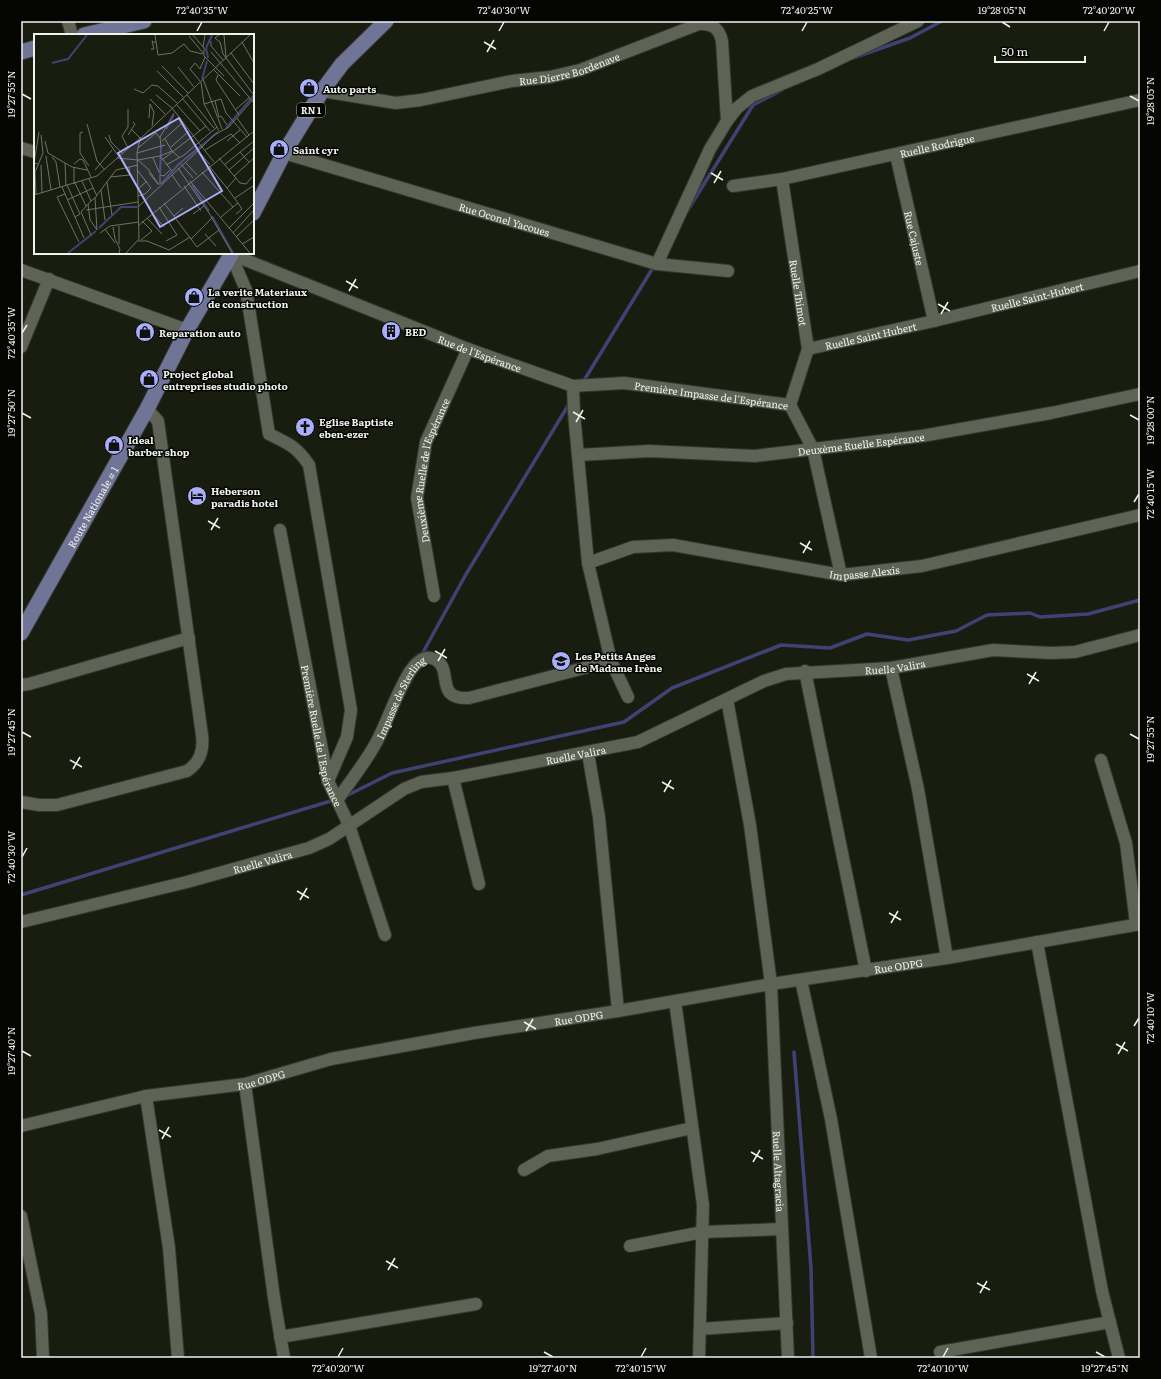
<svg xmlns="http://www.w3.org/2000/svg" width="1161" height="1379" viewBox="0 0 1161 1379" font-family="Literata,serif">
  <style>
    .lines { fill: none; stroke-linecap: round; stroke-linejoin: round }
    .stream { stroke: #404274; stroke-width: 3.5 }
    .minor-casing { stroke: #343630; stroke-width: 14 }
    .major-casing { stroke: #343630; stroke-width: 17 }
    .minor { stroke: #5e6355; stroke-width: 12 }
    .major { stroke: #707496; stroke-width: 15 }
    .ticks { fill: none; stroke: #eff3ea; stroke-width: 1.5 }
    .labels { text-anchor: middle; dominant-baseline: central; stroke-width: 3; stroke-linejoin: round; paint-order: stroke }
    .shield { fill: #050603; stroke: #a9aca5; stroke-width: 1 }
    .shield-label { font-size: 9px; font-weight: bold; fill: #eff3ea }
    .street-label { font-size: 10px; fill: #eff3ea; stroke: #050603 }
    .poi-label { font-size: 10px; font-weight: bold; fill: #eff3ea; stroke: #050603; text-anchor: start }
    .inset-river { fill: none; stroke: #404274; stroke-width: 2 }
    .inset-road { fill: none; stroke: #6f7367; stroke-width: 1 }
    .view { fill: #aaaffb; fill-opacity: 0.15; stroke: #aaaffb; stroke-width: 2 }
    .inset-edge { fill: none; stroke: #eff3ea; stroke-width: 2 }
    .neatline { fill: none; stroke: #eff3ea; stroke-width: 1.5 }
    .ticks-label { font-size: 10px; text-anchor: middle; fill: #eff3ea }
  </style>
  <rect width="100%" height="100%" fill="#191d10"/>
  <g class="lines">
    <path class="stream" d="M853,58L910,38L942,21
      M686,213L753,105L782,90
      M583,382L654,266
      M421,656L465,576L569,404
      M344,797L392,773L624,722L672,688L781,645L830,648L867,634L908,640L956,631L987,615L1030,613L1040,617L1088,614L1140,600
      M21,895L334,800
      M794,1052L811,1268L813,1358"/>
    <g class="minor-casing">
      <g id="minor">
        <path d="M68,21L72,35"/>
        <path id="s1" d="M322,91L396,103L421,100L512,81L550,77L580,70L699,24C712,23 719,28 722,41L727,121"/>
        <path d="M21,148L35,152"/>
        <path id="s2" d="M284,153L657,264L728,271"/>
        <path id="s3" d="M896,155L934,321"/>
        <path id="s4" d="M782,179L808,349L790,405"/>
        <path id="s5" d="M733,186L782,179L1140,100"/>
        <path id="s6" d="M228,253L468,349L573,386L624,383L790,405L813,449L841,575"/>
        <path d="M231,255L246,290L269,434C288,443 297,447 309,465L351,710L347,737L328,781"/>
        <path d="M657,264L710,149L727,121L737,108L752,96L818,69L918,21"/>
        <path d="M21,270L187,330"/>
        <path d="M21,347L49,279"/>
        <path id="s7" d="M808,349L934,321L1140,271"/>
        <path d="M573,386L574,413L588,563L611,661L628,697"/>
        <path id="s8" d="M579,455L649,451L755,456L922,436L1051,413L1140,394"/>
        <path id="s9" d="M280,530L328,781L349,825L385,935"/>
        <path id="s10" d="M588,563L633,547L673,545L841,575L922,566L1140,515"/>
        <path id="s11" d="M434,596L417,498L426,442L468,349"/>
        <path d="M891,668L918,789L947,958"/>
        <path d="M805,671L866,971"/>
        <path d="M21,685L29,684L189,638"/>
        <path id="s12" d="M727,699L750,825L771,984L788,1358"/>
        <path d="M588,753L599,817L618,1011"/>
        <path d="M1101,760L1126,843L1136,924"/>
        <path d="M453,778L479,884"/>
        <path id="s13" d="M338,799C351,780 366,762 377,741C389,718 397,691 411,670C416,663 423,656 431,658C457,665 431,700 469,698L611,661"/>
        <path d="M21,802L39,805H57L187,771C200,762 204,751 202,735L158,421L147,409"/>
        <path id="s14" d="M21,922L187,882L309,848L329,839L404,789L421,782L453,778L638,742L764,681L786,674L891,668L993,650L1051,653L1075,652L1140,635"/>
        <path d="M1037,942L1102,1291L1119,1358"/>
        <path d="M801,980L831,1119L871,1358"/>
        <path d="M675,1001L703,1205L699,1358"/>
        <path d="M245,1084L274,1298L284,1358"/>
        <path d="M146,1096L169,1248L178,1358"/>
        <path id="s15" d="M21,1126L146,1096L245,1084L331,1059L474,1033L618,1011L771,984L947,958L1140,924"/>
        <path d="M524,1170L548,1156L597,1149L692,1128"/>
        <path d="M21,1216L41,1314L43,1358"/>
        <path d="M630,1246L703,1232L782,1229"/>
        <path d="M700,1329L787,1323"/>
        <path d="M280,1337L476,1304"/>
        <path d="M940,1352L1110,1322"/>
      </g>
    </g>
    <g class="major-casing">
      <g id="major">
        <path d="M84,35L144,21"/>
        <path d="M21,52L35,48"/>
        <path d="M253,213L284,153L322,91L342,64L386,21"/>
        <path id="s16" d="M21,633L147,409L187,330L232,253"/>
      </g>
    </g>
    <use href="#minor" class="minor"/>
    <use href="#major" class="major"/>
  </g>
  <path class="ticks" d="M1002,22L1010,27M197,31L202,22M499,31L504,22M802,31L807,22M1104,31L1109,22M484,42L496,49M487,52L494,40M22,94L31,99M1130,96L1139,101M711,173L723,180M714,183L721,171M346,281L358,288M349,291L356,279M938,304L950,311M941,314L948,302M22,333L27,325M573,412L585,419M22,413L31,418M1130,415L1139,420M576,422L583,410M1134,502L1139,494M208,521L220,528M211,530L218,518M800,543L812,550M803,553L810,541M435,651L447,658M438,661L445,649M1027,674L1039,681M1029,684L1036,672M22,732L31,737M1130,734L1139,739M70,760L82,767M73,769L80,757M662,782L674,789M664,792L671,780M22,857L27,848M297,891L309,898M300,900L307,888M889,913L901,920M891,923L898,911M524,1022L536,1029M1134,1026L1139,1018M526,1031L533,1019M1116,1044L1128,1051M22,1051L31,1056M1118,1054L1125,1042M159,1130L171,1137M162,1139L169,1127M751,1152L763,1159M753,1162L760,1150M386,1261L398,1268M388,1270L395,1258M977,1283L990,1290M980,1293L987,1281M544,1352L553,1357M1096,1352L1105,1357M338,1357L343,1348M641,1357L646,1348M943,1357L948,1348"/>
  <defs>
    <g id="shop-disc" transform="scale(1)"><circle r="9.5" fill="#aaaffb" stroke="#050603"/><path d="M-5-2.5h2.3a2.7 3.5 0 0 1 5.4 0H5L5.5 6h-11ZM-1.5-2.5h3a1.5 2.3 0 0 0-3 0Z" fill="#111"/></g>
    <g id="building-disc" transform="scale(1)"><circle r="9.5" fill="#aaaffb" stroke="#050603"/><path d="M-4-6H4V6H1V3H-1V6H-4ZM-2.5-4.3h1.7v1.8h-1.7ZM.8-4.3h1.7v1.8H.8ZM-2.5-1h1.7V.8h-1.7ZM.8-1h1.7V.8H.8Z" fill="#111"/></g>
    <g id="church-disc" transform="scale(1)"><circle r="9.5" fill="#aaaffb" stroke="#050603"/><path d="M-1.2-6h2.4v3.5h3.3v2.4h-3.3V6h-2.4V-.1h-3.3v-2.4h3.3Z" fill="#111"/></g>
    <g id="hotel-disc" transform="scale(1)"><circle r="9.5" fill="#aaaffb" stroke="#050603"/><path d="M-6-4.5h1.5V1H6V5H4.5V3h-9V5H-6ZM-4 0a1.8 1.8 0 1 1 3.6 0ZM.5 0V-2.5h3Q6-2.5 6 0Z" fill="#111"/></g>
    <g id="school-disc" transform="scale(1)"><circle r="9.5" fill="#aaaffb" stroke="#050603"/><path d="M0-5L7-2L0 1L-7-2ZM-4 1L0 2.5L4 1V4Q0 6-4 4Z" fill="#111"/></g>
  </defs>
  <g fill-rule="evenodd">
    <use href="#shop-disc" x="309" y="88"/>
    <use href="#shop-disc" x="279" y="149"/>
    <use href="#shop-disc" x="194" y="297"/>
    <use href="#building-disc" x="391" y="331"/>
    <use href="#shop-disc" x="145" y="332"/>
    <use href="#shop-disc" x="149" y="379"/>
    <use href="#church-disc" x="305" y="427"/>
    <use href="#shop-disc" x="114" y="445"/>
    <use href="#hotel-disc" x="197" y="496"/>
    <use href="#school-disc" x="561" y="661"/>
  </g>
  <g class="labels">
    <rect class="shield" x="297" y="103" width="28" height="14" rx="3"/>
    <g class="shield-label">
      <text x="311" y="110">RN 1</text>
    </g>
    <g class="street-label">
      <text stroke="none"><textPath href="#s1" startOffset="252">Rue Dierre Bordenave</textPath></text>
      <text stroke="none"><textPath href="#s5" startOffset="208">Ruelle Rodrigue</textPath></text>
      <text stroke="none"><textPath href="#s2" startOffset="230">Rue Oconel Yacoues</textPath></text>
      <text stroke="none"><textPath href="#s3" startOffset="85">Rue Cajuste</textPath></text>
      <text stroke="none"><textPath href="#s4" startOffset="115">Ruelle Thimot</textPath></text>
      <text stroke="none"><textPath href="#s7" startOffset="235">Ruelle Saint-Hubert</textPath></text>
      <text stroke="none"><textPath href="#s7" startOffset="64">Ruelle Saint Hubert</textPath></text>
      <text stroke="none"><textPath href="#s6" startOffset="271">Rue de l'Espérance</textPath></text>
      <text stroke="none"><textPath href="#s6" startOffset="509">Première Impasse de l'Espérance</textPath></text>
      <text stroke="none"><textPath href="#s8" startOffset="283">Deuxème Ruelle Espérance</textPath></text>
      <text stroke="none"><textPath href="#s11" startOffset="129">Deuxième Ruelle de l'Espérance</textPath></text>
      <text stroke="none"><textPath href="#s16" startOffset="145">Route Nationale # 1</textPath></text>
      <text stroke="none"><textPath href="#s10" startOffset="282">Impasse Alexis</textPath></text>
      <text stroke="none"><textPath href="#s14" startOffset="921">Ruelle Valira</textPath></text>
      <text stroke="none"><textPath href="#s13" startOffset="120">Impasse de Sterling</textPath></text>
      <text stroke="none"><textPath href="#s9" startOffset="210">Première Ruelle de l'Espérance</textPath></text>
      <text stroke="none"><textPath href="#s14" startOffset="585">Ruelle Valira</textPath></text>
      <text stroke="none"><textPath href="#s14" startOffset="249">Ruelle Valira</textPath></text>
      <text stroke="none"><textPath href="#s15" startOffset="893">Rue ODPG</textPath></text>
      <text stroke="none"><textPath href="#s15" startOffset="569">Rue ODPG</textPath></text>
      <text stroke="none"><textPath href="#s15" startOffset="245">Rue ODPG</textPath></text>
      <text stroke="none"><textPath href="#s12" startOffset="476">Ruelle Altagracia</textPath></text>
    </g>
    <g class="poi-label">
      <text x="323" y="88">Auto parts</text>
      <text x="293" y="149">Saint cyr</text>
      <text x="208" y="291">La verite Materiaux<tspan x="208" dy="12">de construction</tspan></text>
      <text x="405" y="331">BED</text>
      <text x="159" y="332">Reparation auto</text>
      <text x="163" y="373">Project global<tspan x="163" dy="12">entreprises studio photo</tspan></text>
      <text x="319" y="421">Eglise Baptiste<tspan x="319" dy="12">eben-ezer</tspan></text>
      <text x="128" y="439">Ideal<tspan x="128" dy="12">barber shop</tspan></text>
      <text x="211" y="490">Heberson<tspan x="211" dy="12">paradis hotel</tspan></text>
      <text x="575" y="655">Les Petits Anges<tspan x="575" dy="12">de Madame Irène</tspan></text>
    </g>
  </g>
  <g transform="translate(34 34)">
    <rect width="220" height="220" fill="#191d10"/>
    <path class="inset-river" d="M174,24L172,14L178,1M18,29L34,25L53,1M168,45L173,27M192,94L220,61M132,95L140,81M126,140L127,113M127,150L145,130L184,98M158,151L175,177M178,182L199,219M65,194L87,173H103M34,219L62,197"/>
    <path class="inset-road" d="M121,1L124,21L138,19L150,10L156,17L169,20M159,1L170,14V22L190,42M185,1L181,4L186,8L189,20L219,60M190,1L192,23M155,2L169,19M177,7V12L189,26M208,8L220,29M169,13L171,1M117,15H120L118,7L122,9M177,18L220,69M197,19L220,50M128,32L154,59M144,33L160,53M179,35L206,62M123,37L149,63M184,41L182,46L205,81M169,45L188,95M166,47L156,35L161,29L166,35L171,23M167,48L170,70L185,97M100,55L109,59L118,51L124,52L143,69M122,61L138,74L168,113L180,101L195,93L220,64M153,61L180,94M148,64L176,97M116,65L131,80M181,67L185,83L187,82L193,91M142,70L166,97M170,70L187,65L192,79L213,103M201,76L216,63M115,84L116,70L120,78L118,92M203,84L215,101M53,90L63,127L71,136M97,95L106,104M49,98L46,99V119L55,132M75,101L77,108L88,119M94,101L101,90L99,88M71,103L85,123M131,105L138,117M11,107L14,119L31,129L32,152M128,107L148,89M193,107L206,96M127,113L126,103L140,79M137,113L155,97M94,114L88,102L94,93V75M104,114L122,99L126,104M171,116L197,100L206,109M206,118L215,128M103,119L131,111M167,120L176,131M12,122L17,156M126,122L138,137M18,123L22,128L26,153M83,124L104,126L126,122L138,117L146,124M119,124L125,138M185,124L206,149L212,150L218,143M104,126L114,135L125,151M128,126L172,92M151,128L163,141M31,129L38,133L53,136M4,130L0,129L5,98M40,130L46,125L49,126L57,143M147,130L159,144M7,131L8,159M132,131L150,121L183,93M190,131L220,107M175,132L193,154M144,134L175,179L198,219M61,136L78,116M195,136L220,114M104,137L117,154L111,160L104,162M168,138L199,173L204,169L193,154L202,144M115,139L124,150M138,141L147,154M200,142L220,124M76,143L96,141L95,133M55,145L63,162L57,167M48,147L57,167L47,178L57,201M156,147L216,219M73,148L78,181M41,149L52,172M40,150V133M126,150V141L130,142L136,136M33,151L46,180L41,183M150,152L167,177M28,153L50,204M104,155L113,147M67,156L71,186M31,160L23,163L45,208M0,161L63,142L107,103M2,161L1,138L9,119L7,101M63,161L82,136L104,131M61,164L63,196M201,164L219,152M33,166L59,154M130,169L163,213L185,196M54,170L56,186L63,196M104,173L168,113L180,128M125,173L143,201L132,207M52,176L104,168M118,179L130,193M159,180L170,172M202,180L208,175L204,169M140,182L149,174M187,183L199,173M113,184L128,200M105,191L220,97M79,193L81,205L86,215L85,219M195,194L220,169M71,195L81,209M66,199L76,192L105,188M199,199L220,176M171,200L182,212M202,203L220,186M157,205L178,184M107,206L118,197L108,187M104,207H113L135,216L156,203M85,210V192M208,210L220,203M92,219L105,205L103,119L106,105L216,1"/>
    <path class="view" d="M145,84L188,157L126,193L84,119Z"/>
    <rect width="220" height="220" class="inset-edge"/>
  </g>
  <rect width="1161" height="1379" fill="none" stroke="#050603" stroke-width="44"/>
  <path d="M995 56v6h90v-6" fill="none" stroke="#eff3ea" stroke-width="2"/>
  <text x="1001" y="56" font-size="12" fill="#eff3ea" stroke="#050603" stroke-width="3" paint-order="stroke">50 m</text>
  <rect x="22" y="22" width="1117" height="1335" class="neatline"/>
  <g class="ticks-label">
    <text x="202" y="14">72°40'35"W</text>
    <text x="504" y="14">72°40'30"W</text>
    <text x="807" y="14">72°40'25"W</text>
    <text x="1002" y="14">19°28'05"N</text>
    <text x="1109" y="14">72°40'20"W</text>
    <text transform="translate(11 94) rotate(-90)" y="4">19°27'55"N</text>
    <text transform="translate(1150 101) rotate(-90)" y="4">19°28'05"N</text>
    <text transform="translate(11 333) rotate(-90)" y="4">72°40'35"W</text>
    <text transform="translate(11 413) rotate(-90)" y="4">19°27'50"N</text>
    <text transform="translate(1150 420) rotate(-90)" y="4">19°28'00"N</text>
    <text transform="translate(1150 494) rotate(-90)" y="4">72°40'15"W</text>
    <text transform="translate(11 732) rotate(-90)" y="4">19°27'45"N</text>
    <text transform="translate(1150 739) rotate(-90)" y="4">19°27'55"N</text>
    <text transform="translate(11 857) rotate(-90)" y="4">72°40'30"W</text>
    <text transform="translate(1150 1018) rotate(-90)" y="4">72°40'10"W</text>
    <text transform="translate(11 1051) rotate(-90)" y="4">19°27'40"N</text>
    <text x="338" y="1372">72°40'20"W</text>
    <text x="553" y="1372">19°27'40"N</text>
    <text x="641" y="1372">72°40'15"W</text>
    <text x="943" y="1372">72°40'10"W</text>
    <text x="1105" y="1372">19°27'45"N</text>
  </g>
</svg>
